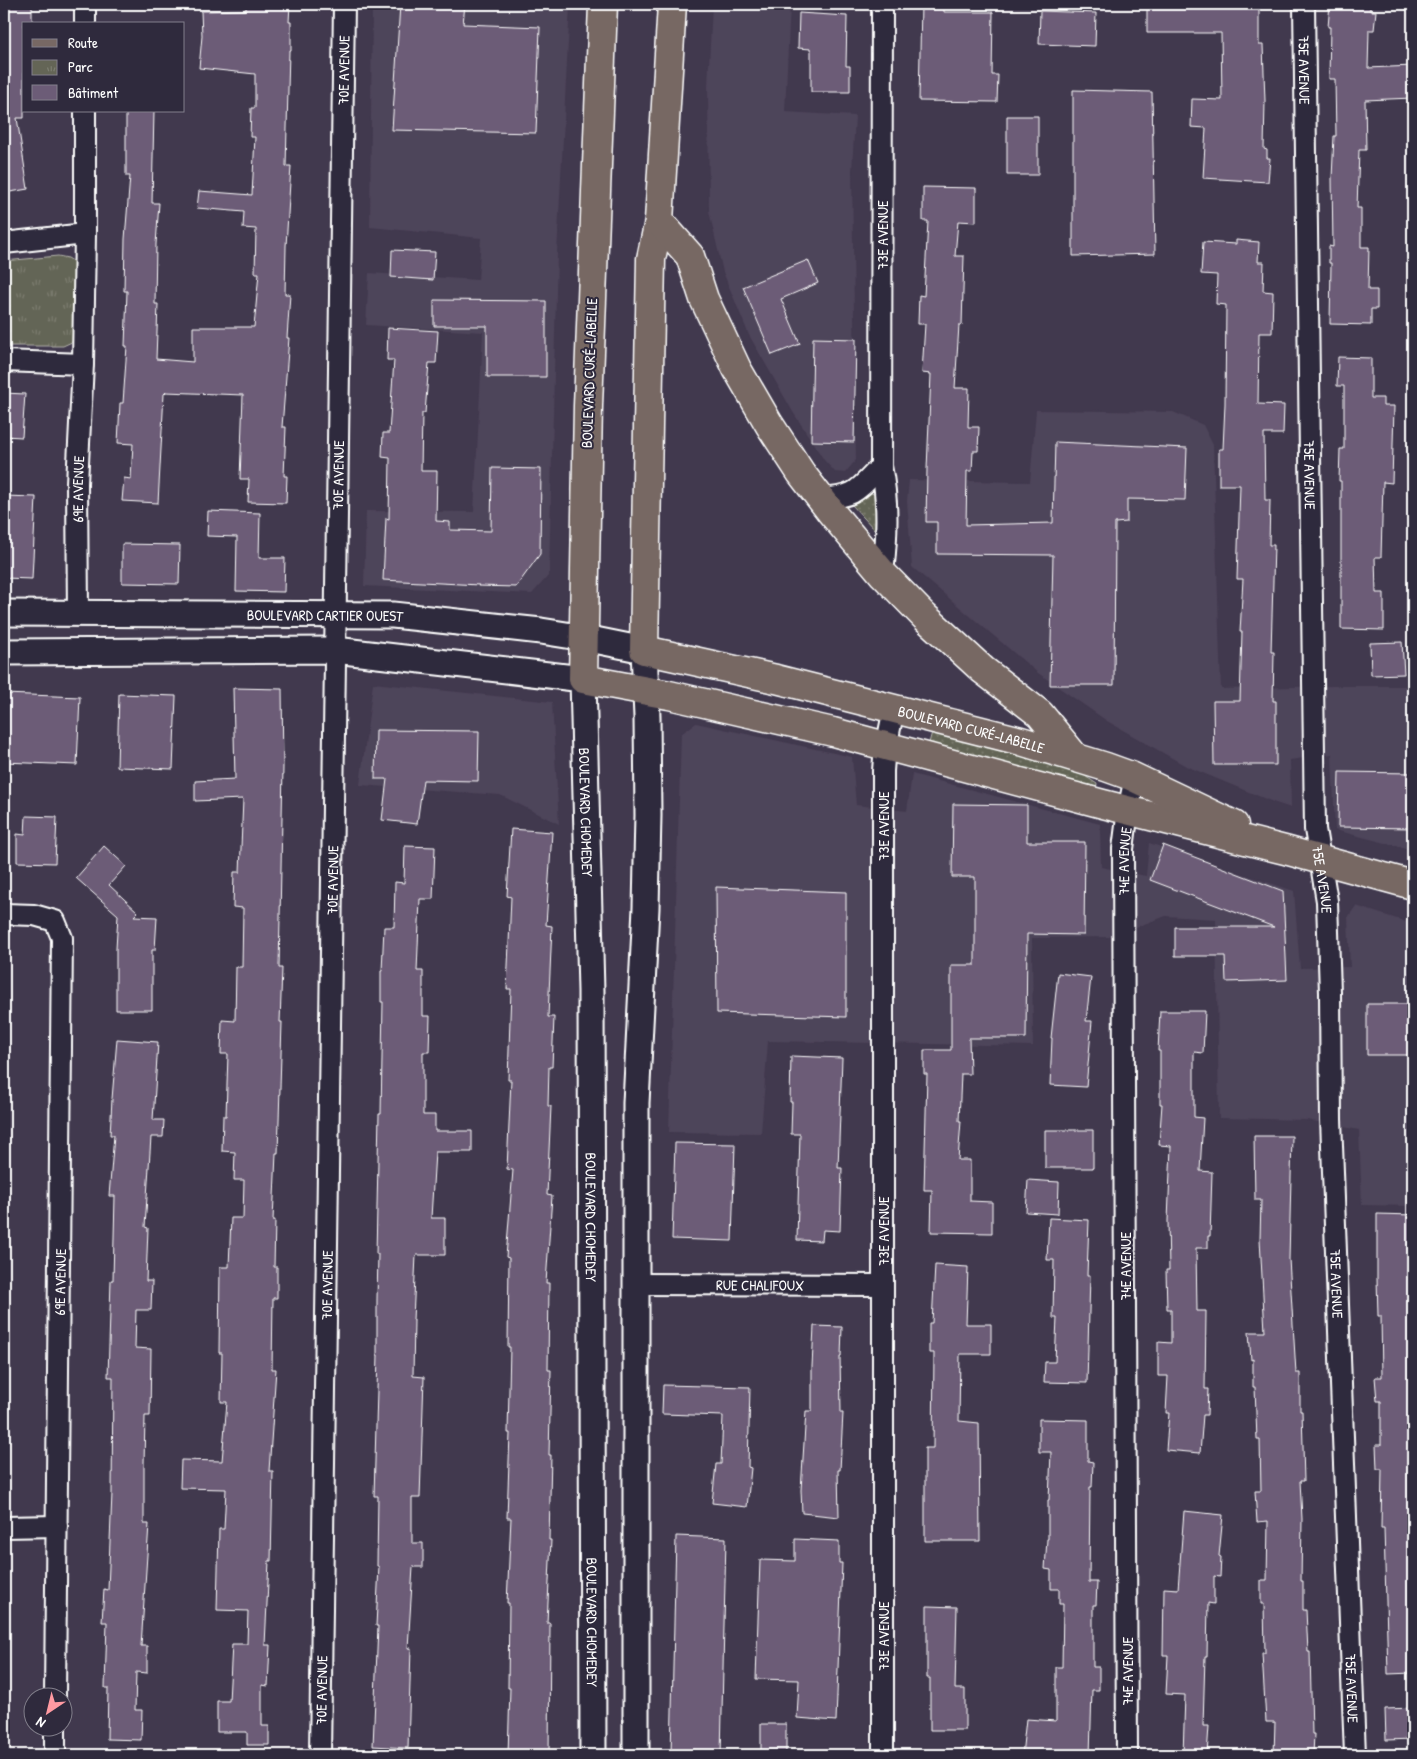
<svg xmlns="http://www.w3.org/2000/svg" width="1417" height="1759" viewBox="0 0 1417 1759" font-family="'Patrick Hand',sans-serif">
  <style>
    .built { fill: #4e445a }
    .grass { fill: url(#grass-dots); stroke: #b2b2aa }
    .park { fill: url(#park-tufts); stroke: #b2b2aa }
    .building { fill: #6c5c77; stroke: #fff }
    .lines { fill: none; stroke-linecap: round; stroke-linejoin: round }
    .minor-casing { stroke: #fff; stroke-width: 24 }
    .tertiary-casing { stroke: #fff; stroke-width: 29 }
    .primary-casing { stroke: #fff; stroke-width: 31 }
    .minor { stroke: #2f2a3d; stroke-width: 20 }
    .tertiary { stroke: #2f2a3d; stroke-width: 25 }
    .primary { stroke: #776864; stroke-width: 28 }
    .labels { text-anchor: middle; dominant-baseline: central; stroke-width: 4; stroke-linejoin: round; paint-order: stroke }
    .street-label { font-size: 15px; fill: #fff; stroke: #2f2a3d }
  </style>
  <defs>
    <pattern id="grass-dots" width="8" height="8" patternUnits="userSpaceOnUse" patternTransform="scale(1.25)"><rect width="8" height="8" fill="#646556"/><path d="M2 2h.1M6 6h.1" fill="none" stroke="#7b7c6f" stroke-width="1.8" stroke-linecap="round"/></pattern>
    <pattern id="park-tufts" width="24" height="20" patternUnits="userSpaceOnUse" patternTransform="scale(1.25)"><rect width="24" height="20" fill="#646556"/><path d="M3 7l-1-3M5 7V3M7 7l1-3M15 17l-1-3M17 17v-4M19 17l1-3" fill="none" stroke="#7b7c6f"/></pattern>
  </defs>
  <rect width="100%" height="100%" fill="#41394e"/>
  <filter id="ink" filterUnits="userSpaceOnUse"><feTurbulence type="fractalNoise" baseFrequency=".02" numOctaves="2"/><feDisplacementMap in="SourceGraphic" scale="10" xChannelSelector="R" yChannelSelector="G"/><feConvolveMatrix kernelMatrix="1 2 1 2 8 2 1 2 1" color-interpolation-filters="sRGB"/></filter>
  <g filter="url(#ink)">
    <path class="built" d="M372,4H570L557,254L549,575L532,594L364,586L366,511L474,512L483,332L366,325L369,273L478,280L481,238L370,227Z
      M712,4H790L785,112L855,116L852,171L856,460L845,473L835,472L824,460L793,412L749,335L723,272L709,211L708,86Z
      M1036,410L1173,412L1203,425L1213,445L1221,689L1333,686H1409V710L1413,711V850L1335,830L1332,754L1290,760L1291,808L1273,802L1186,766L1107,721L1038,673L912,567L907,501L909,480L1030,482Z
      M373,683L552,702L559,824L500,795L360,785Z
      M696,723L852,757L856,805L907,811L912,774L1100,824L1101,867L1146,876L1149,843L1294,891L1300,968L1350,967L1348,917L1356,906L1413,924V1206L1362,1205L1359,1130L1307,1120L1219,1118L1216,919L1166,916L1109,937L1032,938L1033,1046L768,1041L761,1133L669,1132L681,734Z"/>
    <path class="grass" d="M871,493L876,495L875,530L852,505Z
      M932,732L1079,772L1097,784L1096,789L929,743Z"/>
    <path class="park" d="M58,256L68,258L76,263L74,341L63,346H4V261Z"/>
    <path class="building" d="M4,4H32V24H24V118H17L28,189L4,193Z
      M246,4H290L289,22H291V51H289L286,166H291L286,246L285,294H290L287,338H289L282,427H286L284,476H287L286,503L248,502L249,479H240L243,395L166,392L164,394L158,503L122,501L124,478L131,479L133,444L118,443L120,403H123L127,346H125L127,291H124L125,239L130,176H126V111H154L152,203H159L156,244L155,304H158L156,359L193,362V327H254L259,273H255L256,229L243,228L244,212L197,208L199,191L252,195L255,137H250L251,108H255V74L199,68L202,36L201,11L246,10Z
      M400,4H465L463,24L540,27L536,133L392,130Z
      M921,4H944V12H993L992,75H998L997,102L919,101Z
      M1147,4H1259V45H1263L1265,101L1264,149L1267,150V158H1270L1268,182L1203,178L1206,128L1191,127L1192,99L1222,100L1221,33H1147Z
      M1330,4H1370V11H1376L1374,30H1369L1368,68L1413,66V98L1365,100L1366,150H1359L1357,208H1361V247H1369L1368,290H1377V309H1371V325L1330,324L1331,263H1329V246L1333,247L1332,178L1334,136H1336L1335,79H1329L1330,27H1328Z
      M1040,11L1096,13L1095,46L1039,44Z
      M799,13L847,16L846,66H850V92H811V49L798,48Z
      M1073,90L1152,92L1155,254L1073,256Z
      M1007,116H1038V175H1007Z
      M923,187L976,188V222L958,221L955,256H964L962,325H959L955,388H969L968,427H979L978,451H973L972,471H967L966,525L1053,523L1055,442L1187,448L1185,500L1127,499V522L1115,523L1114,685H1050L1053,555L937,554V522H926L927,469L931,374L922,373L925,324H918L919,295L924,296L928,221H923Z
      M1236,240L1259,242L1258,262H1264L1263,291L1273,292L1272,333H1259L1258,404L1284,405L1283,434H1264L1265,500H1270L1269,545H1274L1271,652H1274L1273,701H1276V765H1214L1213,701H1240L1242,632H1240L1243,579H1237L1240,485H1219V449H1223L1225,404L1226,305L1216,304L1217,275L1201,274L1203,242L1236,244Z
      M392,250L435,252L433,280L391,277Z
      M808,260L818,283L781,299L800,344L772,355L743,287Z
      M434,300L546,301V377H487V326H434Z
      M388,328L438,331L436,363H429L425,413H422L421,471H437L436,521L450,522V530L491,531L492,468L541,469L540,554L516,587L478,586L479,585L383,580L386,518L389,519L390,458L382,457L383,433H389L394,360H387Z
      M813,338L856,339L854,442L811,441Z
      M1338,357L1371,358V398H1383V406H1394L1392,483L1383,482L1381,557H1375L1376,593H1384V630L1341,629V481H1339L1340,449H1344V386H1337Z
      M4,393L25,394L22,437L4,436Z
      M4,496L36,497L32,579L4,578Z
      M208,511L260,513L259,558H285L284,592L236,591L237,537L207,536Z
      M122,544L180,545L179,584L122,583Z
      M1402,642L1404,674L1371,675L1370,643Z
      M233,688L282,689L283,767L279,968H282L280,1022H282L278,1153H276L273,1220H275L274,1267H277V1298H273L272,1369H276L269,1471H273L271,1561H269L265,1645H270L268,1686L262,1685V1726H269V1745H247V1732H217V1701H229L232,1644H247L248,1611L217,1610L219,1529H224L226,1489L180,1488L181,1460L222,1461L227,1402H221L222,1353H219L220,1267H229L231,1218H243L244,1180H234L235,1152L222,1151L223,1116H226L228,1054H221L222,1020L235,1021L236,967H242L243,908L233,907L234,872H240L243,799L195,801V781L235,779Z
      M4,694L80,697L77,765L4,762Z
      M119,694L176,696L173,769L117,767Z
      M376,730L479,731L478,781L423,780L417,824L382,820L387,779H375Z
      M1339,772L1413,773V828L1338,827Z
      M953,804L1027,805V842H1085L1084,935L1027,934L1026,1038H969L970,1074H961L959,1121H961L958,1160H970V1201L992,1202V1233L931,1232L932,1190H924L927,1074H924V1050H951V965H975V877H952Z
      M26,816L57,817L55,863L17,862V834L25,835Z
      M511,829L552,832L546,925L552,926L548,1017H554L552,1067H549L548,1106H551L547,1195L552,1196L546,1283H549L548,1370H551L549,1455H551L549,1540H551L547,1623H550L549,1755H508L510,1688H508L509,1603H507L511,1518H507L510,1433H508L510,1347H508L509,1258L506,1257L513,1170L507,1169L511,1080H508L511,989H507L511,897L507,896Z
      M1163,845L1283,891L1287,980L1226,982L1225,956H1175V927H1274L1150,880Z
      M104,846L126,866L109,885L138,912L134,916L157,917L155,950H152V1010H116V949L118,915L76,878Z
      M405,846L435,847L433,899H420L417,971H423V1016H430L429,1052H423V1115H435V1131H472V1152H435L431,1218H445V1255H416L413,1320H414L413,1376L424,1377L420,1498H412V1543H423V1567H413L408,1648H411L408,1748L373,1746L378,1626H376L379,1566H377L378,1496H374L378,1355H377V1300L378,1254H376L379,1114H381L383,1002H381V971H382L384,927H394L395,882L404,883Z
      M716,887L846,892V1017L717,1013Z
      M1058,973L1091,977L1086,1021H1092L1086,1087L1050,1085L1052,1038H1051Z
      M1367,1004H1413V1055H1367Z
      M1160,1011H1205L1203,1053L1194,1052V1117L1203,1118L1200,1171L1212,1172L1210,1236H1208V1248H1196L1197,1311H1206L1205,1389H1208L1207,1415H1203L1200,1453L1166,1450L1169,1413H1166L1168,1376H1158V1342L1171,1343V1309H1167L1166,1270H1169L1168,1221L1171,1146L1159,1145L1162,1104H1160V1051H1158Z
      M117,1039L158,1042L153,1120H164L163,1137H151L145,1227L148,1228L146,1281H152L151,1310H136L135,1348L151,1349L150,1416H145L144,1464V1524H149L141,1646H147V1673L136,1672L135,1710H142L141,1740L107,1739L108,1688H105L107,1622H102L104,1589L108,1590L112,1493L113,1377H108L111,1280H113L115,1196H109L114,1135H110L112,1099Z
      M791,1056L842,1058L838,1168H842L840,1231L823,1230L822,1241L797,1240L800,1134H791L792,1102H790Z
      M1045,1130H1093V1168H1045Z
      M1254,1136H1292L1289,1259L1296,1373H1300V1411H1302L1304,1481H1300L1302,1519L1301,1581H1303V1610H1306L1308,1652H1310L1312,1734H1314L1313,1755H1274L1275,1722H1266L1262,1653H1265L1264,1604H1261V1580H1267L1268,1521L1257,1522L1255,1491H1261L1260,1440H1257L1255,1387H1253V1359L1251,1360L1249,1332H1265L1260,1239L1261,1200H1255Z
      M675,1143L735,1144L732,1241L672,1239Z
      M1028,1180L1059,1182L1058,1214L1026,1212Z
      M1377,1214L1413,1215V1316H1411L1412,1375H1413V1673L1388,1674L1384,1528H1381L1382,1469H1377L1376,1445H1381V1401H1377L1375,1377H1382L1381,1316H1378L1377,1278Z
      M1049,1218L1089,1220L1087,1275H1090L1087,1383L1044,1382L1045,1362H1055L1057,1318H1053L1054,1260H1047Z
      M935,1265L968,1267L966,1324H991V1354H960L959,1421L979,1423L980,1541H925V1448H933L934,1353H929V1323H932Z
      M814,1326L842,1327L841,1357H840L841,1413H843L840,1470H838L839,1517L802,1513L801,1490L806,1411H812V1367Z
      M663,1385L750,1387L748,1467L751,1468L747,1507L712,1503L716,1464H721L723,1416L662,1414Z
      M1039,1419L1088,1420V1461L1093,1462L1092,1487H1090L1089,1582H1097L1096,1605H1093V1667H1099V1690H1092L1090,1755H1022L1026,1719L1056,1721V1667H1062L1063,1604H1059V1589H1051V1570L1045,1569L1047,1539H1048V1500H1049L1051,1452H1039Z
      M1184,1511L1223,1515L1219,1556L1221,1557L1220,1577L1214,1576V1604L1208,1603L1207,1656H1205L1203,1726H1209L1207,1755H1183L1185,1695L1166,1694L1168,1655H1163L1164,1588L1178,1589Z
      M676,1536L726,1538L721,1755H671Z
      M795,1539L839,1541V1563H842L836,1721L797,1718L799,1680L756,1679L760,1560L795,1561Z
      M927,1606L957,1607L955,1689H965V1730H930V1678H927Z
      M1413,1708V1739L1386,1740L1385,1709Z
      M761,1724H786V1755H761Z"/>
    <g class="lines">
      <g class="minor-casing">
        <g id="minor">
          <path d="M882,4L881,466C889,503 887,537 883,574"/>
          <path id="s1" d="M1304,4L1315,829L1327,901L1330,993L1331,1119L1355,1755"/>
          <path d="M85,24V4"/>
          <path d="M4,243L85,234"/>
          <path d="M4,361L83,364"/>
          <path d="M820,499C856,497 857,491 881,466"/>
          <path id="s2" d="M78,613L77,483L83,364L85,234V111"/>
          <path d="M4,914L34,915L55,921L62,938L55,1696"/>
          <path id="s3" d="M636,1284L883,1285"/>
          <path d="M4,1527L57,1526"/>
          <path d="M55,1755V1726"/>
          <path id="s4" d="M320,1755L344,4"/>
          <path d="M883,1755V771L884,758L894,708"/>
          <path id="s5" d="M1127,1755L1123,849L1128,810L1135,778"/>
        </g>
      </g>
      <g class="tertiary-casing">
        <g id="tertiary">
          <path id="s6" d="M4,613L393,615L541,631L585,638L644,650L647,717L648,815L646,908L636,1103V1755"/>
          <path id="s7" d="M4,652L335,650L583,679L591,991L593,1755"/>
        </g>
      </g>
      <g class="primary-casing">
        <g id="primary">
          <path d="M603,4L588,406L583,679L669,695L833,732L1103,804L1285,850L1413,885"/>
          <path id="s8" d="M672,4L659,221L651,259L644,650L776,679L1021,741L1106,767L1131,776L1234,825"/>
          <path d="M659,221L690,256L704,299L737,369L769,424L801,473L831,512L883,574L925,617L983,670L1040,714L1075,757"/>
        </g>
      </g>
      <use href="#minor" class="minor"/>
      <use href="#tertiary" class="tertiary"/>
      <use href="#primary" class="primary"/>
    </g>
  </g>
  <g class="labels">
    <g class="street-label">
      <text stroke="none"><textPath href="#s4" startOffset="1685">70E AVENUE</textPath></text>
      <text stroke="none"><textPath href="#s1" startOffset="66">75E AVENUE</textPath></text>
      <text transform="translate(882 235) rotate(-90)">73E AVENUE</text>
      <text transform="translate(589 373) rotate(-88)">BOULEVARD CURÉ-LABELLE</text>
      <text stroke="none"><textPath href="#s4" startOffset="1280">70E AVENUE</textPath></text>
      <text stroke="none"><textPath href="#s1" startOffset="471">75E AVENUE</textPath></text>
      <text stroke="none"><textPath href="#s2" startOffset="124">69E AVENUE</textPath></text>
      <text stroke="none"><textPath href="#s6" startOffset="321">BOULEVARD CARTIER OUEST</textPath></text>
      <text stroke="none"><textPath href="#s8" startOffset="984">BOULEVARD CURÉ-LABELLE</textPath></text>
      <text stroke="none"><textPath href="#s7" startOffset="714">BOULEVARD CHOMEDEY</textPath></text>
      <text transform="translate(883 826) rotate(-90)">73E AVENUE</text>
      <text stroke="none"><textPath href="#s5" startOffset="894">74E AVENUE</textPath></text>
      <text stroke="none"><textPath href="#s4" startOffset="875">70E AVENUE</textPath></text>
      <text stroke="none"><textPath href="#s1" startOffset="876">75E AVENUE</textPath></text>
      <text stroke="none"><textPath href="#s7" startOffset="1119">BOULEVARD CHOMEDEY</textPath></text>
      <text transform="translate(883 1231) rotate(-90)">73E AVENUE</text>
      <text transform="translate(1125 1266) rotate(-90)">74E AVENUE</text>
      <text transform="translate(60 1282) rotate(-89)">69E AVENUE</text>
      <text stroke="none"><textPath href="#s4" startOffset="470">70E AVENUE</textPath></text>
      <text stroke="none"><textPath href="#s3" startOffset="124">RUE CHALIFOUX</textPath></text>
      <text stroke="none"><textPath href="#s1" startOffset="1281">75E AVENUE</textPath></text>
      <text stroke="none"><textPath href="#s7" startOffset="1524">BOULEVARD CHOMEDEY</textPath></text>
      <text transform="translate(883 1636) rotate(-90)">73E AVENUE</text>
      <text transform="translate(1127 1671) rotate(-90)">74E AVENUE</text>
      <text stroke="none"><textPath href="#s4" startOffset="65">70E AVENUE</textPath></text>
      <text stroke="none"><textPath href="#s1" startOffset="1686">75E AVENUE</textPath></text>
    </g>
  </g>
  <rect width="1417" height="1759" fill="none" stroke="#2f2a3d" stroke-width="20"/>
  <rect x="10" y="10" width="1397" height="1739" fill="none" stroke="#fff" stroke-width="2" filter="url(#ink)"/>
  <rect x="22" y="22" width="162" height="90" fill="#2f2a3d" stroke="#827f8b"/>
  <rect x="32" y="39" width="25" height="8" fill="#776864" stroke="#827f8b"/>
  <text x="68" y="48" font-size="15" fill="#ffffff">Route</text>
  <rect x="32" y="60" width="25" height="15" fill="url(#park-tufts)" stroke="#827f8b"/>
  <text x="68" y="72" font-size="15" fill="#ffffff">Parc</text>
  <rect x="32" y="85" width="25" height="15" fill="#6c5c77" stroke="#827f8b"/>
  <text x="68" y="98" font-size="15" fill="#ffffff">Bâtiment</text>
  <g transform="translate(48 1712) rotate(215)"><circle r="24" fill="#2f2a3d" stroke="#827f8b"/>
  <path d="M0-4L9 19L0 12L-9 19Z" fill="#ff9aa2"/>
  <text y="-8" font-size="14" font-weight="bold" text-anchor="middle" fill="#ffffff">N</text>
  </g>
</svg>
